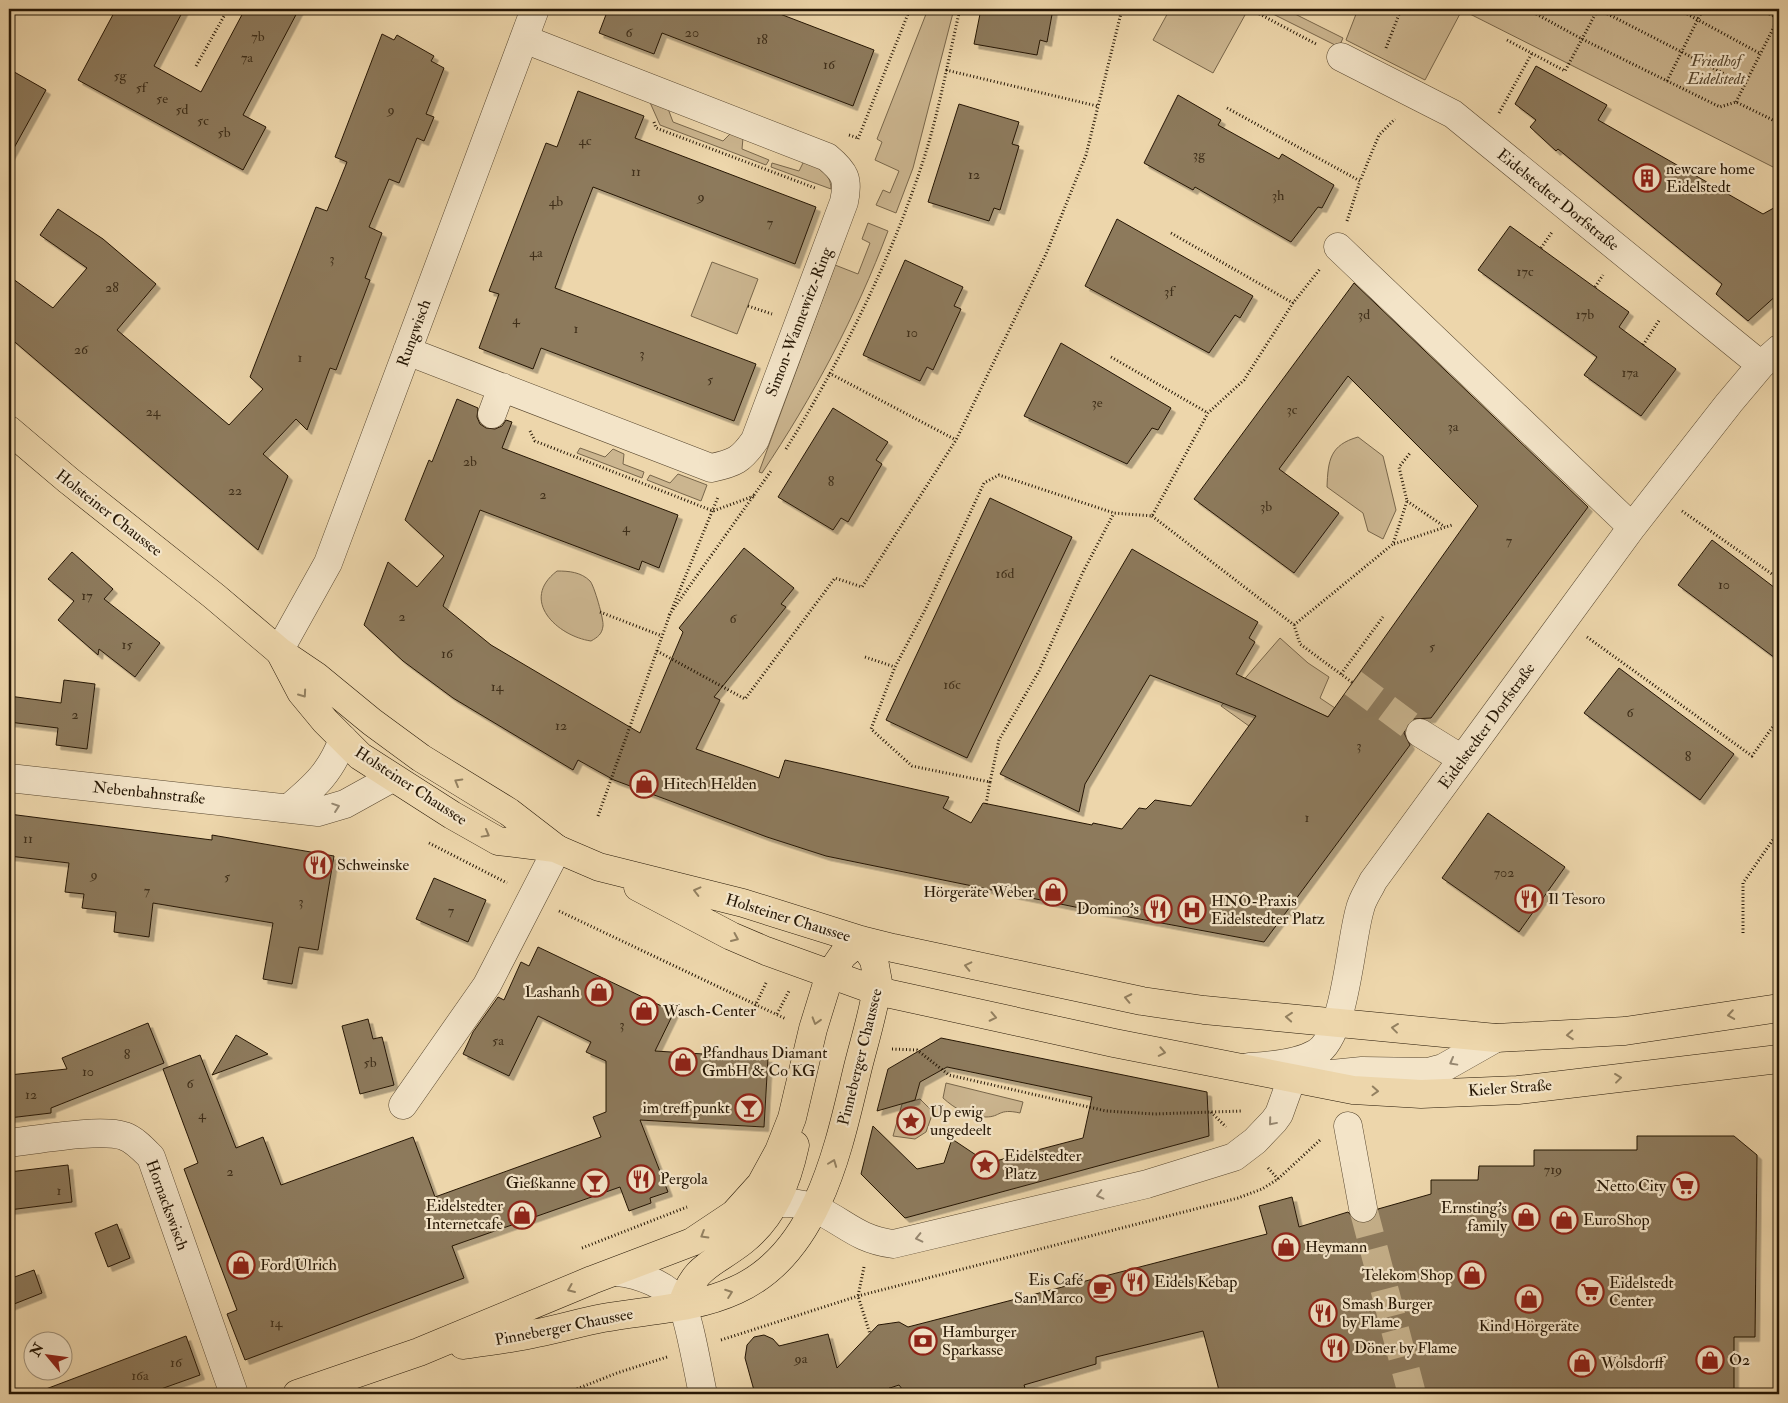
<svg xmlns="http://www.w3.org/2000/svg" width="1788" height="1403" viewBox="0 0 1788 1403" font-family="'IM FELL Double Pica',serif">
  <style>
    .green { fill: #cbb58f; stroke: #78664a }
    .building { fill: #8d7a5b; stroke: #251604; filter: url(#shadow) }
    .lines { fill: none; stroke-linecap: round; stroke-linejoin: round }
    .minor-tunnel { stroke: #c5b08a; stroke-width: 28; stroke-dasharray: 28 14; stroke-linecap: butt }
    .minor-casing { stroke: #57462e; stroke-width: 29 }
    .major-casing { stroke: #251604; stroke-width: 29 }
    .path { stroke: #251604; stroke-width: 3; stroke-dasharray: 1 2.5; stroke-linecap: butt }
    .minor { stroke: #f3e4c8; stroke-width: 28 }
    .major { stroke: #edd6ab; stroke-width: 28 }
    .oneway { stroke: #938060 }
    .oneway2 { stroke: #968770 }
    .labels { text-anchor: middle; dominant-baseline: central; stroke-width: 4.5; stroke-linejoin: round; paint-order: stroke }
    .number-label { font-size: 14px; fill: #3f2f1a }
    .park-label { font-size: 16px; font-style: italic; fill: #57462e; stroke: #f3e4c8 }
    .poi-label { font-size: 16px; fill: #251604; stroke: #f3e4c8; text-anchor: start }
    .street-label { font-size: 16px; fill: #251604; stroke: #f3e4c8 }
  </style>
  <defs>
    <filter id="shadow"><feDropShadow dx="4.5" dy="4.5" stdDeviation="0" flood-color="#0004"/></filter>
  </defs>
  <rect width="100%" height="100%" fill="#edd6ab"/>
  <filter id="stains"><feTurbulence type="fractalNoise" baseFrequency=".004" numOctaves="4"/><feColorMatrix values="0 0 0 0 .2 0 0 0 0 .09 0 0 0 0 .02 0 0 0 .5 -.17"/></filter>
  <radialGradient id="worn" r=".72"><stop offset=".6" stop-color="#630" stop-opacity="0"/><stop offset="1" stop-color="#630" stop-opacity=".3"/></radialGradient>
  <path class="green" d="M928,9H954L913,168L896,213L876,205L883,190L890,193L899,171L875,160L882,142L877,139Z
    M1170,9H1235L1245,15L1213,73L1153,40Z
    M1263,9H1285L1343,38L1339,47Z
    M1358,9H1779V170L1462,10L1425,80L1346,40Z
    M648,98L667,106L673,122L723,141L731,133L743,138L742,149L769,160L766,165L660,125Z
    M804,161C818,165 831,173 831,189L771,167L772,163L799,171Z
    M868,223L888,231C856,316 813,397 762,473L759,472L835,265L858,274L870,243L862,239Z
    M712,262L758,279L737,334L691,316Z
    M1358,437L1383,456L1396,510L1383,539L1368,531L1363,513L1327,487C1328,460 1330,445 1358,437Z
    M580,448L605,457L613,449L624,454L623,464L644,472L642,478L577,453Z
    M678,474L707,485L701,501L647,480L650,475L670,483Z
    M557,571C569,571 581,572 590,581C594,585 604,620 603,626C602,634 598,637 591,641C557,636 519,600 557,571Z
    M1280,638L1308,663L1329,677L1320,698L1335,708L1328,717L1274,692L1249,726L1221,706Z
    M946,1083L1023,1102L1020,1113C998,1108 1001,1117 986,1117C970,1118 954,1108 943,1098Z
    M920,1099L933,1112L926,1132L915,1139L893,1136L902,1104Z"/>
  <path class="building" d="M116,9H184L154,66L201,92L245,9H299L243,115L266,127L243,170L78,80Z
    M605,9H767L874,50L853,106L662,33L654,54L599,33L607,12Z
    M981,9H1053L1047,42L1040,40L1037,55L974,44Z
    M382,34L394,40L397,35L434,56L431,61L444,68L426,114L434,117L424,141L417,138L399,183L389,179L369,227L382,233L365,278L370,280L336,370L330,368L307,430L296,419L263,454L288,476L258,550L9,337V276L53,308L87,268L40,235L58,209L103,239L156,284L117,330L229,425L263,389L250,377L316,207L327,211L337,187L347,162L335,157Z
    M1536,66L1607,105L1598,120L1763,214L1779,205V293L1748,321L1716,294L1722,284L1558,149L1556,151L1530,127L1536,120L1515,104Z
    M9,69L46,90L9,157Z
    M578,91L644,116L635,138L816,207L795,264L593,187L574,236L555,288L756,364L734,421L541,348L533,369L479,348L499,294L489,291L546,143L557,147Z
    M1178,95L1221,120L1218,125L1279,159L1282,154L1334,185L1322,208L1318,207L1291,242L1195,187L1193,190L1144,163Z
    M959,104L1019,122L1012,144L1019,146L1000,210L994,208L989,221L928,202Z
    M1117,219L1253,296L1240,318L1235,315L1209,353L1085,286Z
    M1510,226L1629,312L1619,327L1676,369L1641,416L1584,375L1597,357L1478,270Z
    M905,260L963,287L954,306L961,309L933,370L927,367L920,381L863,355Z
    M1354,283L1588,507L1431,718L1413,719L1407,724L1404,733L1410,745L1264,942L1075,907L826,856L767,837L614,780L578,760L573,770L453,698L403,661L364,625L388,562L417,587L444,556L405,520L429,460L432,462L457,399L478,408L477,417L480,424L486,428L495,429L502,426L506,420L512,422L502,448L678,515L659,568L642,561L639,570L480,510L443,606L491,645L640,733L683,632L679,628L744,548L794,588L781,604L786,607L714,697L720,700L696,749L779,778L785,760L949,797L943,808L971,823L983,803L1092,825L1093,823L1122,829L1139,808L1146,809L1155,800L1191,806L1256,716L1150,675L1085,784L1079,812L1000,774L1132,549L1258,622L1249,638L1255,642L1236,674L1328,717L1478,506L1348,376L1279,469L1339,513L1294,573L1194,499Z
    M1061,343L1171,408L1158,430L1152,428L1127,464L1024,416Z
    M833,408L888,442L876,460L882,464L848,522L841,518L833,530L778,497Z
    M990,498L1072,537L967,758L886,720Z
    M1712,540L1779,591V661L1678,585Z
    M72,552L113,589L104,599L160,643L135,677L99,649L98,655L58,620L74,601L48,579Z
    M1619,668L1734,754L1700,800L1584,713Z
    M64,680L95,684L87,749L56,745L58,728L9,722V696L61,703Z
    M1488,813L1565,867L1519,932L1442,878Z
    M9,814L212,840V835L334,856L318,950L299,947L292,984L263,979L273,923L153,903L149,937L114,932L116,912L82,908L84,894L65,892L69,863L9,856Z
    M434,878L486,900L468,942L416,919Z
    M538,947L674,1012L655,1051L768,1058L764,1127L640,1120L668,1192L650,1198L651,1203L629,1211L620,1187L452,1246L464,1278L245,1360L227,1314L237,1310L184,1169L198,1163L163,1069L200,1055L236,1148L263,1137L281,1185L413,1137L435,1197L601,1137L593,1117L606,1112V1061L586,1052L591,1042L538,1016L509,1076L463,1054L473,1032L498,997L504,1000L521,962L529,966Z
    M368,1019L373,1039L382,1037L394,1085L360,1094L342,1026Z
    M148,1023L164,1063L51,1108V1113L9,1118V1075L67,1069L62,1058Z
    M236,1035L268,1054L212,1075Z
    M941,1038L1207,1092L1209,1136L905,1218L861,1174L873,1126L917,1169L944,1163L952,1139L988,1163L1083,1138L1092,1097L947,1067L920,1082L915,1100L877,1111L888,1069Z
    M1637,1136H1734L1757,1155L1755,1337H1734V1394H1220L1203,1331L1096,1357V1364L1024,1385L1027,1394H906L899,1385L872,1394H755L745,1358L747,1345L754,1337L764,1335L773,1339L779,1346L828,1334L837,1368L878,1325L899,1322L908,1327L1267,1234L1259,1206L1292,1197L1299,1227L1348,1212L1357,1222L1366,1223L1373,1220L1378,1209L1431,1194V1180H1478L1479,1166H1534V1150H1637Z
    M68,1165L72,1202L9,1210V1172Z
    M117,1224L130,1258L108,1267L95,1233Z
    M34,1270L42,1293L9,1306V1279Z
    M186,1336L200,1375L147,1394H38V1392Z"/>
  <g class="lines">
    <path class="minor-tunnel" d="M1353,683L1420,733
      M1363,1208L1412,1394"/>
    <g class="minor-casing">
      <path id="minor" d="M1341,57L1453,114L1761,365
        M1338,247L1632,527
        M407,351L711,468C735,463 741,460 755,440L844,202C849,179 845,172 827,157L524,39
        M492,414L502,387
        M279,651L328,563L535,9
        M1420,733L1462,759
        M9,778L318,812L345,804L392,778
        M289,808C315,786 331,772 343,739
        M1249,1067C1270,1066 1297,1064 1316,1053C1346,1036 1350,941 1360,909C1362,899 1369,890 1373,881L1632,527L1729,403L1761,365L1779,349
        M403,1105L487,985L557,849
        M1348,1126L1363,1208
        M9,1143C36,1140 100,1128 124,1136C135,1140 143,1149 151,1157L234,1394
        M755,1205C775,1203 797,1200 816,1209C846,1223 857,1239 893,1244L1147,1184L1234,1157L1255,1141L1274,1121L1279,1114L1292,1078L1362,1071L1428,1072L1443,1068L1496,1038
        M617,1272C639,1274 668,1285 681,1304C689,1316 699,1377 703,1394"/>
    </g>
    <g class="major-casing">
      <path id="major" d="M9,430L68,480L214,596L279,651L316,676L372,722L421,758L509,812L557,849L599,867L743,903L861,940L893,948L1142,1001L1204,1010L1496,1038L1625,1031L1779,1008
        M281,654L301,692L325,721L360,756L452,815L498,841L555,848
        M638,887L731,936L766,951L877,991L1114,1043L1353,1090L1421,1094L1518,1090L1779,1059
        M682,1305C694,1265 714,1264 743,1241C774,1216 787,1182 795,1145
        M463,1345C487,1341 513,1339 537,1333C559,1329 581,1322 603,1318C647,1310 695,1309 736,1290C819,1253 839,1145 858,1067C865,1039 874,1011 878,982L874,960L861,940
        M297,1394L419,1352L592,1280L692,1242L734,1214L761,1184L779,1151L792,1118L813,1029L830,974L843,955L861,940"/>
    </g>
    <path class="path" d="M1250,9L1316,44
      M1527,9L1582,39L1720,107L1736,102L1779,123
      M1598,9L1744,84
      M1678,9L1761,54
      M1760,9L1779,19
      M1507,40L1565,71L1598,9
      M1386,48L1401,9
      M196,66L228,9
      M946,70L1097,106
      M1667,81L1703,9
      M1736,102L1779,17
      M1227,108L1360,181L1379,135L1395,119
      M1499,113L1532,53
      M1774,121L1779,112
      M654,122L656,128L815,188
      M849,135L858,138
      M858,139L910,9
      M1347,221L1360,181
      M1171,233L1293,303
      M1541,248L1552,232
      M1595,287L1603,275
      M748,306L772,314
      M1643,345L1660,319
      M1111,357L1208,413
      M829,373L956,440
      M530,431L535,441L713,511L754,496
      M786,449C843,357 893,256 926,152C940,106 949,56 960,9
      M1407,501L1445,527
      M1682,511L1779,579
      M1152,516L1294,625L1300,644L1353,683
      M1394,544L1452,525
      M672,609L718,497
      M600,612L662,636
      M669,615L771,471
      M1294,625L1393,544L1407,501L1399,467L1410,453
      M1587,637L1752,756L1779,718
      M657,651L745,699L835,578L862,587L956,440L1046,254L1086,155L1122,9
      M865,657L895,667
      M1341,674L1383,617
      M990,782L999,740L1039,671L1083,572L1114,513
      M986,804L990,782L912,766L871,729L895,667L926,608L984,483L999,475L1114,513L1152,516L1208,413L1244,380L1293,303L1320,269
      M598,816L670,614
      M429,843L507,883
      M559,911L786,1019
      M1743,933V883L1779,831
      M755,1006L767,981
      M777,1014L789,991
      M892,1049L917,1050L949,1075L1106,1111L1155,1114L1241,1111
      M1211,1112L1226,1127
      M1268,1168L1278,1179
      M582,1248L687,1207
      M864,1267L858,1296L870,1334
      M721,1340L858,1296L1238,1198L1262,1189L1278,1179L1320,1140
      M889,1388L893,1394
      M564,1394L617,1373L667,1357"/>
    <use href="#minor" class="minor"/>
    <use href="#major" class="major"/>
  </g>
  <defs><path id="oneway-chevron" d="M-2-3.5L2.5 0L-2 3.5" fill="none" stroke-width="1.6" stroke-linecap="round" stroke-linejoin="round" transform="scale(1.25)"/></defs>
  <g class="oneway">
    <use href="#oneway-chevron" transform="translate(303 694) rotate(55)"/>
    <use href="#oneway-chevron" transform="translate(458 782) rotate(-150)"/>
    <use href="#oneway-chevron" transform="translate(486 834) rotate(29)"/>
    <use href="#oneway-chevron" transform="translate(697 891) rotate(-166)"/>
    <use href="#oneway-chevron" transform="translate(735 938) rotate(24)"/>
    <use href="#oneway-chevron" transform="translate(968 966) rotate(-167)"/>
    <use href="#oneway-chevron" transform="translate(1128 998) rotate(-168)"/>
    <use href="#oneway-chevron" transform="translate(1731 1015) rotate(171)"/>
    <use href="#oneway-chevron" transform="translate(993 1017) rotate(12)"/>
    <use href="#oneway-chevron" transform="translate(1289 1017) rotate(-175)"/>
    <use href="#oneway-chevron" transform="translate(816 1021) rotate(107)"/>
    <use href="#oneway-chevron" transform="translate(1395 1028) rotate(-173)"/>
    <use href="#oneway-chevron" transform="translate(1570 1035) rotate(176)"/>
    <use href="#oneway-chevron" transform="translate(1162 1052) rotate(11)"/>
    <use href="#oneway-chevron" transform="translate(1618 1078) rotate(-7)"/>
    <use href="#oneway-chevron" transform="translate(1375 1091) rotate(3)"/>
    <use href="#oneway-chevron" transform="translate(833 1163) rotate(-69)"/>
    <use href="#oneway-chevron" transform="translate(704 1235) rotate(149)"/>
    <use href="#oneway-chevron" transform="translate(571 1289) rotate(157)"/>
    <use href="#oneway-chevron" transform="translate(729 1293) rotate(-20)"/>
  </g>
  <g class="oneway2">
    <use href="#oneway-chevron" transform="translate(336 807) rotate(-19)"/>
    <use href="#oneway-chevron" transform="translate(1453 1062) rotate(151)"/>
    <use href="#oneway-chevron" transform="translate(1272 1122) rotate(130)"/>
    <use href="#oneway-chevron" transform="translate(1100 1195) rotate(166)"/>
    <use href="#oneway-chevron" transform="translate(919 1238) rotate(167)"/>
  </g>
  <defs>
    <g id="building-ring" transform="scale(1.4375)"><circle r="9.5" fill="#f3e4c8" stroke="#8f2418" stroke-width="1.5"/><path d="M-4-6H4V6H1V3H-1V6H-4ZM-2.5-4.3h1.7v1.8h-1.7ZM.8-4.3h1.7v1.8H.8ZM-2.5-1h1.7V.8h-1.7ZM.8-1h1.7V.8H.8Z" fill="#8f2418"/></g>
    <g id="shop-ring" transform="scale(1.4375)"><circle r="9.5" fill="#f3e4c8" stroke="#8f2418" stroke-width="1.5"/><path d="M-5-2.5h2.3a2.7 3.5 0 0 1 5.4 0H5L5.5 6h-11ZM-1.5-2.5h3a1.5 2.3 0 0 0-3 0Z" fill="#8f2418"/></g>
    <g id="restaurant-ring" transform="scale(1.4375)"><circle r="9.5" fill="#f3e4c8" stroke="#8f2418" stroke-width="1.5"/><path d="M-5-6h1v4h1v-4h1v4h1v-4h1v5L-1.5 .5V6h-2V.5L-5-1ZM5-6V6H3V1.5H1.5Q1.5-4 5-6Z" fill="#8f2418"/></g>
    <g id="hospital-ring" transform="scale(1.4375)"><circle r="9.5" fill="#f3e4c8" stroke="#8f2418" stroke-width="1.5"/><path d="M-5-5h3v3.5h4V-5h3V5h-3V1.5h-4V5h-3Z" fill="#8f2418"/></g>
    <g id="bar-ring" transform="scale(1.4375)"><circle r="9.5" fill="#f3e4c8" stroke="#8f2418" stroke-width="1.5"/><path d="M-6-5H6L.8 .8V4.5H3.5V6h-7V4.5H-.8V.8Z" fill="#8f2418"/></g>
    <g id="sight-ring" transform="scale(1.4375)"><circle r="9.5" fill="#f3e4c8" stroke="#8f2418" stroke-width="1.5"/><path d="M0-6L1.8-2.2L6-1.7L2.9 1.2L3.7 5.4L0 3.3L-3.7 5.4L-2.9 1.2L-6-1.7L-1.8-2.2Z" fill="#8f2418"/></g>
    <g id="supermarket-ring" transform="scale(1.4375)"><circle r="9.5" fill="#f3e4c8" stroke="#8f2418" stroke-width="1.5"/><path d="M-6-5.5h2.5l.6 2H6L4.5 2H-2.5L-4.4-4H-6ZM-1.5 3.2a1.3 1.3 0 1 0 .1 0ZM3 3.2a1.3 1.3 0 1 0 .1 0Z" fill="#8f2418"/></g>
    <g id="cafe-ring" transform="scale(1.4375)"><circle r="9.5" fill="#f3e4c8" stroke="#8f2418" stroke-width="1.5"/><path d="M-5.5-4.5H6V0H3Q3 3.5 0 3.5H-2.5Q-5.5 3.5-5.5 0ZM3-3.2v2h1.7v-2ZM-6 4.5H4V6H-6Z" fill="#8f2418"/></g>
    <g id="bank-ring" transform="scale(1.4375)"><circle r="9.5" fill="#f3e4c8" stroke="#8f2418" stroke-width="1.5"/><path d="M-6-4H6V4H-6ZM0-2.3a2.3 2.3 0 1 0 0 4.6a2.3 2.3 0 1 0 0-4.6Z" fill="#8f2418"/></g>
  </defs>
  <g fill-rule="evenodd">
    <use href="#building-ring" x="1647" y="178"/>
    <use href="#shop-ring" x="644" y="784"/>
    <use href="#restaurant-ring" x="318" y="865"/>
    <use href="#shop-ring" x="1053" y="892"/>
    <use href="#restaurant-ring" x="1529" y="899"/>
    <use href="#restaurant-ring" x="1158" y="909"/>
    <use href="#hospital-ring" x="1192" y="910"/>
    <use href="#shop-ring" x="599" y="992"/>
    <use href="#shop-ring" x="644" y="1011"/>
    <use href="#shop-ring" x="683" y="1062"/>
    <use href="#bar-ring" x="749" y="1108"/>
    <use href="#sight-ring" x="911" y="1121"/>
    <use href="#sight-ring" x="985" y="1165"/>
    <use href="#restaurant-ring" x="641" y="1179"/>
    <use href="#bar-ring" x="595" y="1183"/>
    <use href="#supermarket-ring" x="1685" y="1186"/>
    <use href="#shop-ring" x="522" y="1215"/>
    <use href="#shop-ring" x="1526" y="1217"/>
    <use href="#shop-ring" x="1564" y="1220"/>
    <use href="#shop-ring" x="1286" y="1247"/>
    <use href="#shop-ring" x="241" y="1265"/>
    <use href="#shop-ring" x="1472" y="1275"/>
    <use href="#restaurant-ring" x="1135" y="1282"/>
    <use href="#cafe-ring" x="1102" y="1289"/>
    <use href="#supermarket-ring" x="1590" y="1292"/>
    <use href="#shop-ring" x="1529" y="1299"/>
    <use href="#restaurant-ring" x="1323" y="1313"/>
    <use href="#bank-ring" x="923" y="1341"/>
    <use href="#restaurant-ring" x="1335" y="1348"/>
    <use href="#shop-ring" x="1710" y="1360"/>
    <use href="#shop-ring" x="1582" y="1363"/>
  </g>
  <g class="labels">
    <g class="number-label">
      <text x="629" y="32">6</text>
      <text x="692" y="32">20</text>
      <text x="258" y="36">7b</text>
      <text x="762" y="39">18</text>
      <text x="247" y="57">7a</text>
      <text x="829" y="64">16</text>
      <text x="120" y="75">5g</text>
      <text x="141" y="87">5f</text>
      <text x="162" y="98">5e</text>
      <text x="182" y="109">5d</text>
      <text x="391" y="109">9</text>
      <text x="203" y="120">5c</text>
      <text x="224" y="132">5b</text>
      <text x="585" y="140">4c</text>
      <text x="1199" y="154">3g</text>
      <text x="636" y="171">11</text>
      <text x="974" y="174">12</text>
      <text x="1278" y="195">3h</text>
      <text x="701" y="196">9</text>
      <text x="556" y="201">4b</text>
      <text x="770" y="222">7</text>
      <text x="536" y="252">4a</text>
      <text x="332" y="258">3</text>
      <text x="1525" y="271">17c</text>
      <text x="112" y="287">28</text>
      <text x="1169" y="291">3f</text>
      <text x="1364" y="314">3d</text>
      <text x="1585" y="314">17b</text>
      <text x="516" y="319">4</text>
      <text x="576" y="328">1</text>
      <text x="912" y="332">10</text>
      <text x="81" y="349">26</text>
      <text x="642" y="353">3</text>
      <text x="300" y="357">1</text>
      <text x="1630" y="372">17a</text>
      <text x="710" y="379">5</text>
      <text x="1097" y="402">3e</text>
      <text x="1292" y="409">3c</text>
      <text x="153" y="411">24</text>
      <text x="1453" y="426">3a</text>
      <text x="470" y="461">2b</text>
      <text x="831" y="481">8</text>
      <text x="235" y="490">22</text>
      <text x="543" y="494">2</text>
      <text x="1266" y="506">3b</text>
      <text x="626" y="527">4</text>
      <text x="1509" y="540">7</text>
      <text x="1005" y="573">16d</text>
      <text x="1724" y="584">10</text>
      <text x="87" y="595">17</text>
      <text x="402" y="616">2</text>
      <text x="733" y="618">6</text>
      <text x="127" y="644">15</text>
      <text x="1432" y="646">5</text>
      <text x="447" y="653">16</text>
      <text x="952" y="684">16c</text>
      <text x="497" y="686">14</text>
      <text x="1630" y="712">6</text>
      <text x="75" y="714">2</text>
      <text x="561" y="725">12</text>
      <text x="1359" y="745">3</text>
      <text x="1688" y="756">8</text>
      <text x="1307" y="817">1</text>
      <text x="28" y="838">11</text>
      <text x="1504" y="872">702</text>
      <text x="94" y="874">9</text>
      <text x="227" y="876">5</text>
      <text x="147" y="890">7</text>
      <text x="301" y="901">3</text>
      <text x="451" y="910">7</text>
      <text x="622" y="1024">3</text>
      <text x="498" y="1040">5a</text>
      <text x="127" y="1054">8</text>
      <text x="370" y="1062">5b</text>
      <text x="88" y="1071">10</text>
      <text x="190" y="1083">6</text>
      <text x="31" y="1094">12</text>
      <text x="202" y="1114">4</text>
      <text x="1553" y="1169">719</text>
      <text x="230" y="1171">2</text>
      <text x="59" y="1190">1</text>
      <text x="276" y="1322">14</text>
      <text x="801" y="1358">9a</text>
      <text x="176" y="1362">16</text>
      <text x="140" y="1375">16a</text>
    </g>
    <g class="park-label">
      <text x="1716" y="61">Friedhof<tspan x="1716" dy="18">Eidelstedt</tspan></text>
    </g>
    <g class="poi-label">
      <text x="1666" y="169">newcare home<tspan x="1666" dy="18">Eidelstedt</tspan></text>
      <text x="663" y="784">Hitech Helden</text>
      <text x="337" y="865">Schweinske</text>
      <text x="1034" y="892" text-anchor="end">Hörgeräte Weber</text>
      <text x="1548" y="899">Il Tesoro</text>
      <text x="1211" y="901">HNO-Praxis<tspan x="1211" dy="18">Eidelstedter Platz</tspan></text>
      <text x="1139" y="909" text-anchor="end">Domino's</text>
      <text x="580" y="992" text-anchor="end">Lashanh</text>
      <text x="663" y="1011">Wasch-Center</text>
      <text x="702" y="1053">Pfandhaus Diamant<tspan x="702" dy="18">GmbH &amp; Co KG</tspan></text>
      <text x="730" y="1108" text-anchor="end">im treff punkt</text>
      <text x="930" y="1112">Up ewig<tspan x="930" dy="18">ungedeelt</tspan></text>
      <text x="1004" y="1156">Eidelstedter<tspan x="1004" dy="18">Platz</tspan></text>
      <text x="660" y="1179">Pergola</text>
      <text x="576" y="1183" text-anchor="end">Gießkanne</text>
      <text x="1666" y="1186" text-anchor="end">Netto City</text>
      <text x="503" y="1206" text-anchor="end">Eidelstedter<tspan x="503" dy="18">Internetcafe</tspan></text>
      <text x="1507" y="1208" text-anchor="end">Ernsting's<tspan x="1507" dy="18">family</tspan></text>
      <text x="1583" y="1220">EuroShop</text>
      <text x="1305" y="1247">Heymann</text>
      <text x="260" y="1265">Ford Ulrich</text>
      <text x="1453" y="1275" text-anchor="end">Telekom Shop</text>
      <text x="1083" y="1280" text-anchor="end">Eis Café<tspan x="1083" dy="18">San Marco</tspan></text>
      <text x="1154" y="1282">Eidels Kebap</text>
      <text x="1609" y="1283">Eidelstedt<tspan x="1609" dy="18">Center</tspan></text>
      <text x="1342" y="1304">Smash Burger<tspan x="1342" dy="18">by Flame</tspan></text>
      <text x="1529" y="1326" text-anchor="middle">Kind Hörgeräte</text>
      <text x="942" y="1332">Hamburger<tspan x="942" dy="18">Sparkasse</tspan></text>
      <text x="1354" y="1348">Döner by Flame</text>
      <text x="1729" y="1360">O2</text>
      <text x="1601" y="1363">Wolsdorff</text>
    </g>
    <g class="street-label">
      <text transform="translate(1558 200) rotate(39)">Eidelstedter Dorfstraße</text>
      <text transform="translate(799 322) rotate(-69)">Simon-Wannewitz-Ring</text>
      <text transform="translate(414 333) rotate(-70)">Rungwisch</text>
      <text transform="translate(109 513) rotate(38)">Holsteiner Chaussee</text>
      <text transform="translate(1487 726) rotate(-54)">Eidelstedter Dorfstraße</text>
      <text transform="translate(411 786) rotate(33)">Holsteiner Chaussee</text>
      <text transform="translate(149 793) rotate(6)">Nebenbahnstraße</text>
      <text transform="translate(788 918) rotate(17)">Holsteiner Chaussee</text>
      <text transform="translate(860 1057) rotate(-76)">Pinneberger Chaussee</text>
      <text transform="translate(1510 1088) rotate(-4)">Kieler Straße</text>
      <text transform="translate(167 1205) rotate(70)">Hornackswisch</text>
      <text transform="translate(564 1327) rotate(-11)">Pinneberger Chaussee</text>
    </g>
  </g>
  <rect width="1788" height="1403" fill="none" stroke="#edd6ab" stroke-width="30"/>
  <rect x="10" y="10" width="1768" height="1383" fill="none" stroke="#251604" stroke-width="2.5"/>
  <rect x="15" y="15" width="1758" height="1373" fill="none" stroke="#251604"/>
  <g transform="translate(48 1356) rotate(299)"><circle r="24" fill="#f3e4c8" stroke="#a1927a"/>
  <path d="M0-4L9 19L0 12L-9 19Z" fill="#8f2418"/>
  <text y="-8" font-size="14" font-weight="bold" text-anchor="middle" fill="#251604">N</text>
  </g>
  <rect width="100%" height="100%" filter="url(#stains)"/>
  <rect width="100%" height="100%" fill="url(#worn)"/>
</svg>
